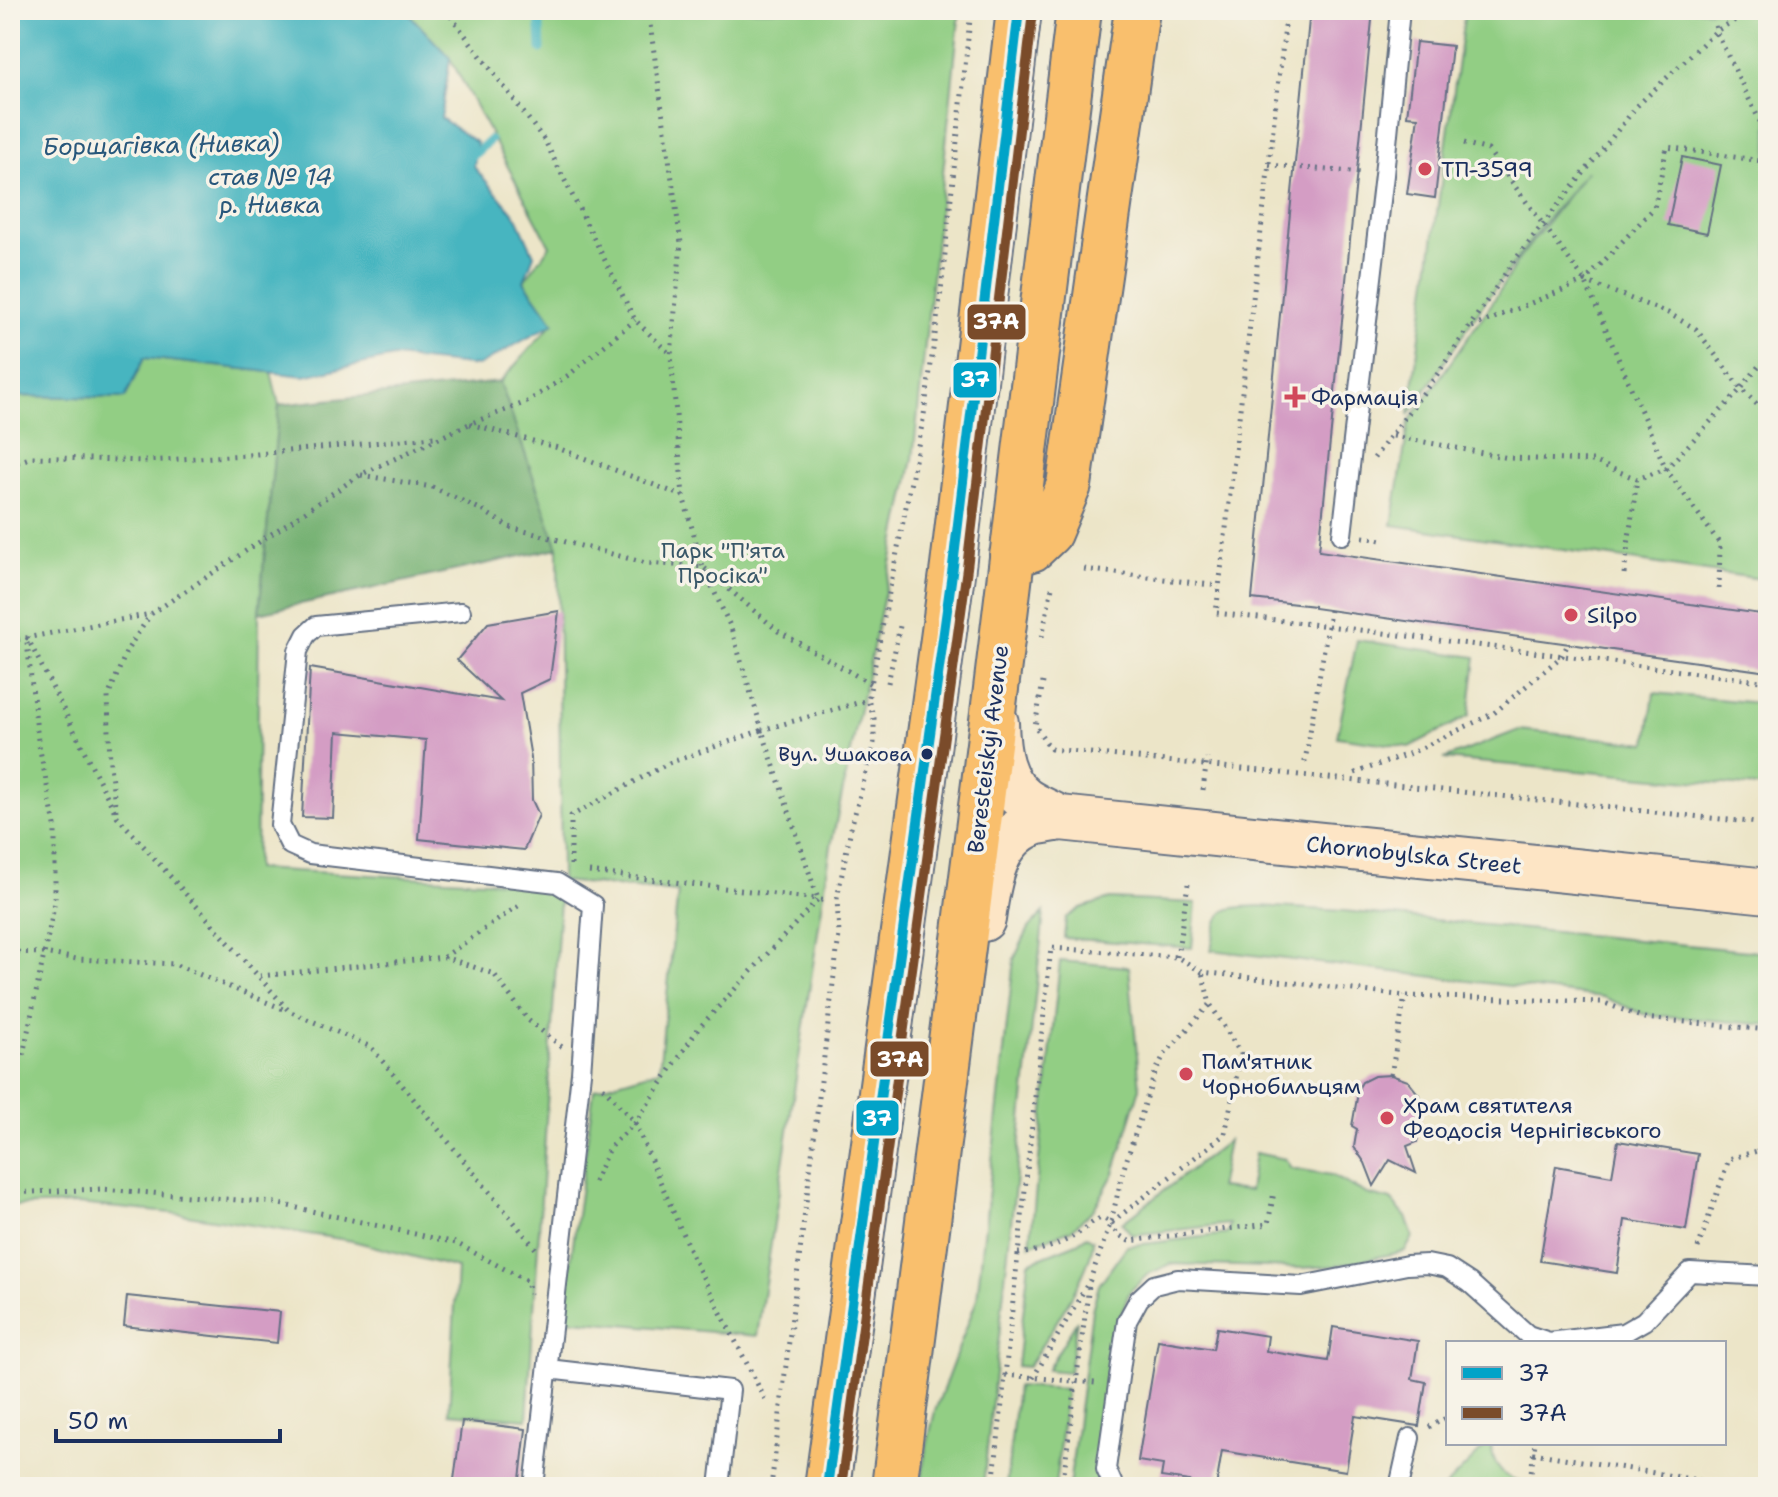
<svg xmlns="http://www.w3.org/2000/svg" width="1778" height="1497" viewBox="0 0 1778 1497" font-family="'Shantell Sans',sans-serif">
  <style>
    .green { fill: #92ce84; stroke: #567e71; stroke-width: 2 }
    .forest { fill: #75b172; stroke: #487068; stroke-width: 2 }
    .water { fill: #47b5c0; stroke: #31728f; stroke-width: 2 }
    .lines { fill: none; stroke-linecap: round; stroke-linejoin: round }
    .stream { stroke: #47b5c0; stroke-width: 9 }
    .building { fill: #d49dc4 }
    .service-casing { stroke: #646f83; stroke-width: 22 }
    .secondary-casing { stroke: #646f83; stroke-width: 48 }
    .trunk-casing { stroke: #646f83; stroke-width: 48 }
    .path { stroke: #646f83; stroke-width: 5; stroke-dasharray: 2 6; stroke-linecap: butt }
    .service { stroke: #fff; stroke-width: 18 }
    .secondary { stroke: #fde5c5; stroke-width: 44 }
    .trunk { stroke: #f9bf6d; stroke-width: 44 }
    .bus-1-casing { stroke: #f7f3e8; stroke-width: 16 }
    .bus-2-casing { stroke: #f7f3e8; stroke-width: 16 }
    .bus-1 { stroke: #01a3c8; stroke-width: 10 }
    .bus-2 { stroke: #7a4b2a; stroke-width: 10 }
    .poi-dot { fill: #d1495b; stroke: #f7f3e8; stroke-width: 3 }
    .bus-dot { fill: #1b2f5e; stroke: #f7f3e8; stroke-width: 3 }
    .labels { text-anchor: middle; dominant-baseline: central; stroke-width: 7; stroke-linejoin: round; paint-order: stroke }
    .bus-label { font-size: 20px; fill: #1b2f5e; stroke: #f7f3e8; text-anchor: end }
    .poi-label { font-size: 22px; fill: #1b2f5e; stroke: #f7f3e8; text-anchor: start }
    .park-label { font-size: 22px; fill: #395768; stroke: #f7f3e8 }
    .street-label { font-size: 22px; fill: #1b2f5e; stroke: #f7f3e8 }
    .water-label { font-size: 24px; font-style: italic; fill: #28577b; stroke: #f7f3e8 }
    .line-badge { stroke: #f7f3e8; stroke-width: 3 }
    .badge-label { font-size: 22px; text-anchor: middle; font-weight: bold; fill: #fff }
  </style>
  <rect width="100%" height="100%" fill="#f7f3e8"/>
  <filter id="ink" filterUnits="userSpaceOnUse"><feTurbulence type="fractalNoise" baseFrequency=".0125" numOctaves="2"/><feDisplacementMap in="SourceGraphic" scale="16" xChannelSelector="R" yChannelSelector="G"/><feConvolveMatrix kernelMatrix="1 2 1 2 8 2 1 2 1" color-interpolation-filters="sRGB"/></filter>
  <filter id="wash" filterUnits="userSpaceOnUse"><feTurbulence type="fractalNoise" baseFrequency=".006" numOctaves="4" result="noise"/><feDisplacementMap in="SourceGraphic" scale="32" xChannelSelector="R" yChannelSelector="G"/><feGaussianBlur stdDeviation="1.8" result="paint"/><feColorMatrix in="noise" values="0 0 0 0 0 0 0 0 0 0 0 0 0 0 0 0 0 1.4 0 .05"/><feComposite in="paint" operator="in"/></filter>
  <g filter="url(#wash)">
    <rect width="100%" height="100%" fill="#ece5c8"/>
    <path class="green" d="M405,10H960L913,459L831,846L757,1336L563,1319L594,1089L659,1070L678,892L561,881L558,548L500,382L553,323L524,281L550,246L450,58Z
      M1465,10H1768V580L1392,525L1409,422L1492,303L1519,259L1587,171L1543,224L1487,299L1409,415Z
      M144,358L271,372L279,405L259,613L256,869L561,885L527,1419L449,1413L457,1268L353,1241L181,1214L78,1204L10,1206V396L125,398Z
      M1357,640L1476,657L1469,716L1409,747L1337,737Z
      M1654,693L1768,704V788L1444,759L1519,730L1647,743Z
      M1110,899L1196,903L1192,948L1064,938L1066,918L1081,908Z
      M1259,906L1343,911L1768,953V1025L1643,1014L1603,997L1211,950C1219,910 1216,908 1259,906Z
      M1044,912L983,1487H921L925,1454L935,1411L977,1299L1014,959L1029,928Z
      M1060,961L1129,967L1140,1088L1114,1173L1094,1209L1071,1230L1030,1245Z
      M1228,1141L1219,1188L1249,1191L1255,1153L1285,1159L1291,1168L1331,1175L1367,1194L1391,1200L1406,1217L1413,1237L1405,1251L1336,1266L1300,1268L1171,1264L1148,1274L1130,1291L1119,1319L1099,1466L1103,1487H1069L1092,1310L1099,1285L1127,1246L1227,1234L1230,1224L1132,1235L1122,1223Z
      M1087,1236L1093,1240C1093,1271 1045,1339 1028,1367L1017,1366L1029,1262L1077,1243Z
      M1077,1320L1069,1372L1047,1370Z
      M1017,1386L1066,1389L1055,1487H1006Z
      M1489,1443H1491C1494,1474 1507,1480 1536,1485V1487H1445Z"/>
    <path class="forest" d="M500,382L558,548L259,613L279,405Z"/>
    <path class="water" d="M10,10H405L450,58L441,118L477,143L474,167L517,217L534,255L524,281L554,323L478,366L394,357L304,376L144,358L125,398L10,396Z"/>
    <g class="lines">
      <path class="stream" d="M539,10L541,49
        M467,161L490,140"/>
    </g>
    <g id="blocks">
      <path class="building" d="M1310,10H1373L1319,551L1768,615V672L1314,608V606L1252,599Z
        M1416,42L1452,46L1435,198L1407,194L1418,117L1407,116Z
        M1682,157L1721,165L1707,233L1668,225Z
        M559,611L550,679L520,693L531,758L532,800L539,815L524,850L419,839L426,740L337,732L333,818L302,817L310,668L501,701L457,660L488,623Z
        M1391,1075L1408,1081L1419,1095L1422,1111L1417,1142L1407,1146L1416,1173L1390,1160L1374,1186L1365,1163L1354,1147L1357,1129L1352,1126L1359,1087L1362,1082L1374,1076Z
        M1618,1141L1698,1154L1686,1230L1625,1220L1617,1273L1540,1261L1556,1166L1612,1176Z
        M127,1296L280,1312L277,1343L124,1326Z
        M1333,1327L1418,1341L1412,1379L1426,1382L1419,1426L1355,1416L1346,1471L1222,1451L1216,1487H1189L1190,1481L1161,1477L1163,1465L1138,1461L1158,1340L1213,1349L1217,1328L1268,1336L1266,1351L1328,1361Z
        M462,1421L526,1429L519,1487H453Z"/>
    </g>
  </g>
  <g filter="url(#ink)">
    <use href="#blocks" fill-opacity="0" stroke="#646f83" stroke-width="2"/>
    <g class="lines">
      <g class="service-casing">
        <path id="service" d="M1342,535L1384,175L1400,10
          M461,612L316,626L306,635L298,651L280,825L290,845L310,854L557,883L593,905L581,1073L534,1487
          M548,1369L730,1390L719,1487
          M1114,1487L1106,1469L1127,1321L1139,1299L1154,1285L1178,1279L1301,1286L1407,1265L1427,1264L1447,1268L1470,1283L1528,1335L1549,1342L1623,1333L1644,1321L1690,1272L1768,1276
          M1399,1487L1410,1438"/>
      </g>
      <g class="secondary-casing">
        <path id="secondary" d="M996,723C997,751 1000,781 1025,800C1035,807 1048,812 1060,818
          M983,919C988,883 994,837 1034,823C1042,821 1051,820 1060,818L1768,891"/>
      </g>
      <g class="trunk-casing">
        <path id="trunk" d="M1012,555L1032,549L1049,533L1069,485L1137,10
          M827,1487L953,566L1019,10
          M894,1487L995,697L1079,10"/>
      </g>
      <path class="path" d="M446,10L545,141L635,320L671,355
        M648,10L681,243L671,356L683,496L703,567L731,628L762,730L868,700
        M1287,10L1216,613L1328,626L1304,767
        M1713,10L1716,31L1768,138
        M1464,143L1488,150L1585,281L1666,469L1720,544L1719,589
        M1269,165L1363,173
        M1585,281L1668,313L1696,329L1741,389L1768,415
        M1472,327L1585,281L1654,208L1667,147L1768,162
        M470,424L555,447L683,496
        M1393,436L1509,458L1593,461L1637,479L1666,469L1741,389L1768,354
        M1374,458L1436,376L1513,262L1637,106L1716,31L1753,10
        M10,465L32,457L146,461L247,455L434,437
        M361,475L432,487L482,510L509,527L646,563L703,567L778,631L871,684
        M1363,537L1382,540
        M1084,569L1219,586
        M1624,574L1637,479
        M1330,610L1328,626L1768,682
        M27,637L117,816L289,1011L371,1047L536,1249
        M1042,637L1052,587
        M10,641L151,614L360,475L469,424L527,402L570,374L635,320
        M1043,682L1035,726L1051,749L1768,824
        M888,683L900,626
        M1355,773L1411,753L1494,713L1562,656L1568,644
        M1203,790L1207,758
        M116,811L110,766L108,697L127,650L151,614
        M571,865V816L669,763L762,730L818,899L828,902
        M589,872L817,899
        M10,952L44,953L77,959L174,964L288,1011
        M444,957L521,904
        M1177,957L1188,884
        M260,976L444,957L494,974L528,1020L562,1047
        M10,1075L23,1055L55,902V826L38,740L27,642
        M1391,1075L1405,996
        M603,1087L635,1123L693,1258L765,1399
        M594,1182L609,1148L635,1123L698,1029L818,899
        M10,1193L102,1189L275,1203L456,1243L527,1281L530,1294
        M1112,1222L1225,1134L1241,1054L1210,1004
        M1698,1248L1729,1159L1768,1148
        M1018,1253C1035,1253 1059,1245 1074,1236C1084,1231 1090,1222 1101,1218L1111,1222L1117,1234L1129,1241L1268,1224L1274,1192
        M1005,1375L1095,1383
        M1033,1378L1090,1280L1111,1222L1123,1171L1155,1073L1164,1055L1210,1004L1202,972
        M1429,1427L1448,1417
        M1533,1453L1740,1487
        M771,1487L839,935L837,899L851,828L874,743V718L868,700L924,415L941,291L971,10
        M993,1487L1051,948L1177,957L1202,972L1405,996L1602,1002L1644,1018L1768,1030
        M1062,1487L1089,1286
        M1529,1487L1535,1443"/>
      <use href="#service" class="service"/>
      <use href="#secondary" class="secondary"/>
      <use href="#trunk" class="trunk"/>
      <g class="bus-1-casing">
        <path id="bus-1" d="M827,1487L953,566L1019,10"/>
      </g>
      <g class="bus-2-casing">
        <path id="bus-2" d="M841,1487L967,568L1033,12"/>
      </g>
      <use href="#bus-1" class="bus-1"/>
      <use href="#bus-2" class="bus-2"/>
    </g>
  </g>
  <g class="poi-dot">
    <circle cx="1425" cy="169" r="8"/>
    <path d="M1291 385h8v8h8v8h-8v8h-8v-8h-8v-8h8z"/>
    <circle cx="1571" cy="615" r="8"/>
    <circle cx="1186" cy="1074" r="8"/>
    <circle cx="1387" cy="1118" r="8"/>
  </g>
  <circle class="bus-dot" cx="927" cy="754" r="7"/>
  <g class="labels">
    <g class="bus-label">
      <text x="912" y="754">Вул. Ушакова</text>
    </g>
    <g class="poi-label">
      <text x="1441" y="169">ТП-3599</text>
      <text x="1311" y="397">Фармація</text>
      <text x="1587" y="615">Silpo</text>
      <text x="1202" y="1061">Пам'ятник<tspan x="1202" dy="25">Чорнобильцям</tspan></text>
      <text x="1403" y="1105">Храм святителя<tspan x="1403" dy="25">Феодосія Чернігівського</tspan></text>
    </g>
    <g class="park-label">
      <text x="723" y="550">Парк "П'ята<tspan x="723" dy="25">Просіка"</tspan></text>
    </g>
    <g class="street-label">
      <text transform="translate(988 749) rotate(-83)">Beresteiskyi Avenue</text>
      <text transform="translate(1414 855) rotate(6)">Chornobylska Street</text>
    </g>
    <g class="water-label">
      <text transform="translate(161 145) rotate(-1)">Борщагівка (Нивка)</text>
      <text x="270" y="177">став № 14<tspan x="270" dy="28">р. Нивка</tspan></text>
    </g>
  </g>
  <g class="line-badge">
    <rect x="966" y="303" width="61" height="38" rx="8" fill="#7a4b2a"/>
    <rect x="952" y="361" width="46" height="38" rx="8" fill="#01a3c8"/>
    <rect x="869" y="1040" width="61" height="38" rx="8" fill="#7a4b2a"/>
    <rect x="855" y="1099" width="45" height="38" rx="8" fill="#01a3c8"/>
  </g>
  <g class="badge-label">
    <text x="996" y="329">37А</text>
    <text x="975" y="387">37</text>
    <text x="900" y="1067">37А</text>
    <text x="877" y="1126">37</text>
  </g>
  <rect width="1778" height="1497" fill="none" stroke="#f7f3e8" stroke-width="40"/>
  <rect x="1446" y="1341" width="280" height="104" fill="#f7f3e8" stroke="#9fa5b1" stroke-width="2"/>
  <rect x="1462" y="1367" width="40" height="12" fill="#01a3c8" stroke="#9fa5b1" stroke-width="2"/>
  <text x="1518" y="1381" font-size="24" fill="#1b2f5e">37</text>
  <rect x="1462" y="1407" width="40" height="12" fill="#7a4b2a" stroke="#9fa5b1" stroke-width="2"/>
  <text x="1518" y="1421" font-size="24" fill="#1b2f5e">37А</text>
  <path d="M56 1429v12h224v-12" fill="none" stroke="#1b2f5e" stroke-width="4"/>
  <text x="68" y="1429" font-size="24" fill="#1b2f5e" stroke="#f7f3e8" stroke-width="6" paint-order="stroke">50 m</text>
</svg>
